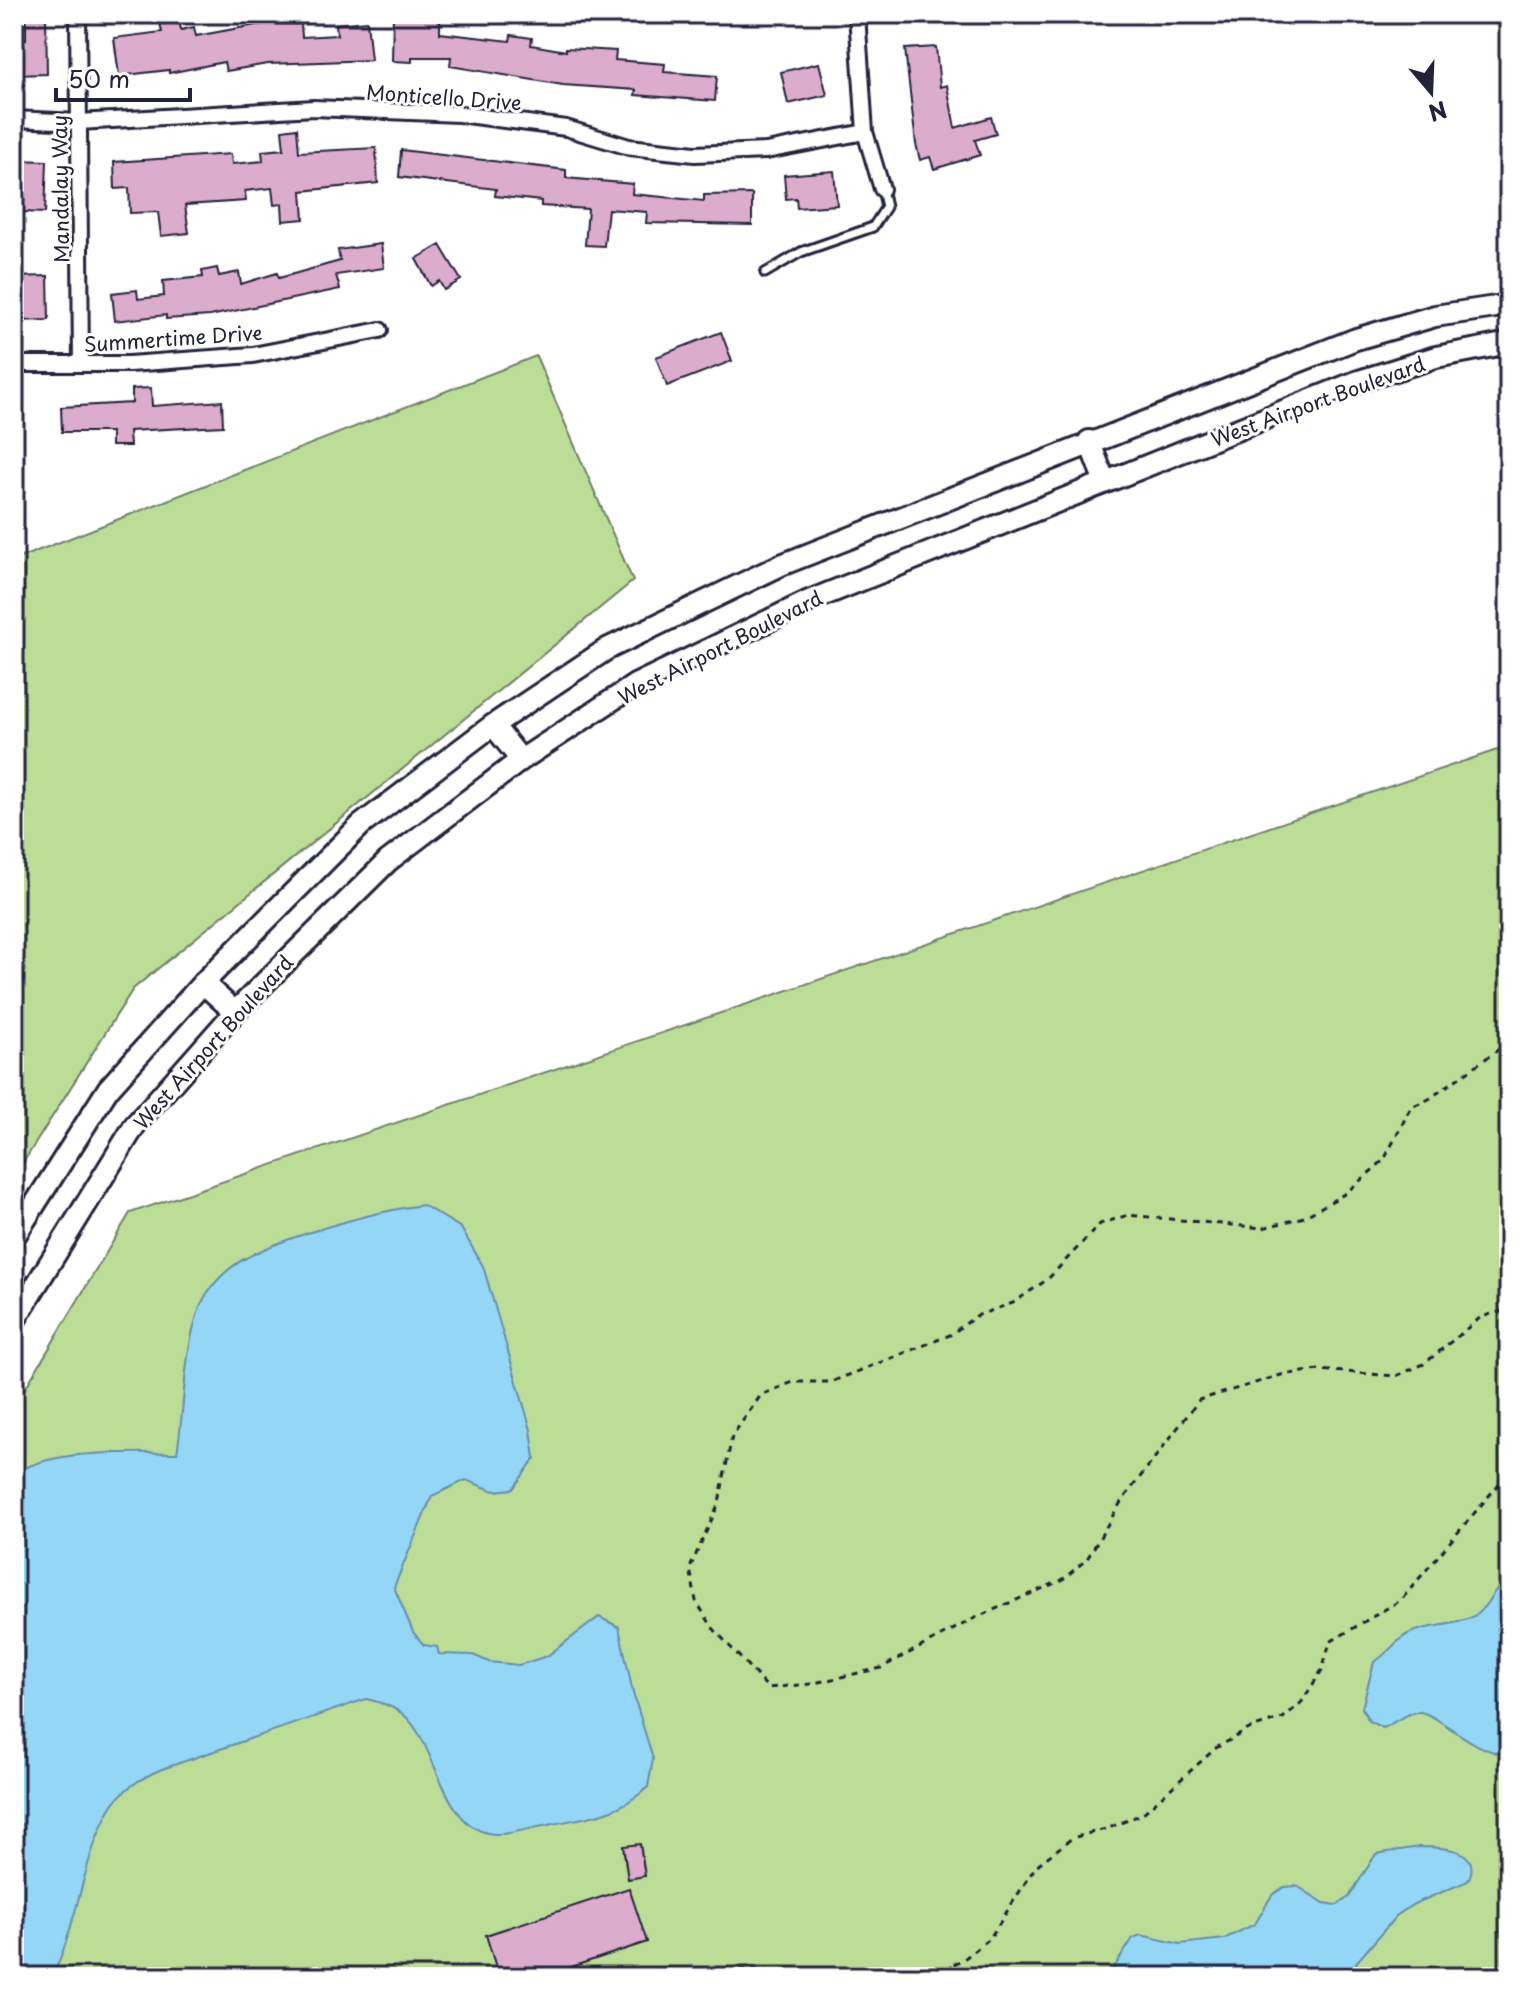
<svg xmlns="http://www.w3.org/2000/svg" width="1523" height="1991" viewBox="0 0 1523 1991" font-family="'Playpen Sans',sans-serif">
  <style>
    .green { fill: #bbdd96; stroke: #6e8068; stroke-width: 2 }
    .water { fill: #93d6f5; stroke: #668eab; stroke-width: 2 }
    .building { fill: #dcaccc; stroke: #22223b; stroke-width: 2 }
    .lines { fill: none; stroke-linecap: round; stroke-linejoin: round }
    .lane-casing { stroke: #22223b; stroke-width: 13 }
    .street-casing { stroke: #22223b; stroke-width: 20 }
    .secondary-casing { stroke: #22223b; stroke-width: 26 }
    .path { stroke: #22223b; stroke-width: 3; stroke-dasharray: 6 6; stroke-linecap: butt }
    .lane { stroke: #fff; stroke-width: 7 }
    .street { stroke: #fff; stroke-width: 14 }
    .secondary { stroke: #fff; stroke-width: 20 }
    .labels { text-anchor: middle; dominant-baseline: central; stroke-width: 6; stroke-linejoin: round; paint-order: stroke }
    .street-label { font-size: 20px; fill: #22223b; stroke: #fff }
  </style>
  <rect width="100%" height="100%" fill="#fff"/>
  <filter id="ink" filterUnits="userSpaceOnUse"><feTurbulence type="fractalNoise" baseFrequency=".0125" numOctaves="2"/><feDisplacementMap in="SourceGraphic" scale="16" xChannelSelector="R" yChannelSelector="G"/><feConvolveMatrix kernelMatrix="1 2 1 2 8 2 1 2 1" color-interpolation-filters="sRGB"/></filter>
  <g filter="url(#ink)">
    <path class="green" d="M536,356L633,581L133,989L14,1177V560Z
      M1509,746V1977H14V1407L130,1213Z"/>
    <path class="water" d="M423,1205L461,1228L483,1266L531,1430L535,1458L513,1489L494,1491L466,1480L432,1496L394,1587L413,1632L424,1645L437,1647L439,1654L473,1655L489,1662L519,1665L547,1656L599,1617L619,1627L633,1693L653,1759L648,1787C617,1815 592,1816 553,1824C536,1827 517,1833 499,1834C443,1836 438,1745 405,1716C394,1706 380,1702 366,1699L162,1769C141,1778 120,1790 109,1811C82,1861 78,1924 52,1977H14V1475C47,1448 135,1453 177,1453C185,1406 183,1351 200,1307C208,1287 227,1268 246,1258C283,1237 379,1210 423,1205Z
      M1509,1578V1755C1472,1753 1435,1710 1417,1712C1407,1712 1393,1724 1382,1728L1369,1721L1362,1708L1374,1662C1387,1655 1396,1640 1408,1634C1428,1624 1451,1627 1470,1618C1489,1610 1491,1588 1509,1578Z
      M1419,1847C1442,1847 1484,1848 1468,1881L1414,1904L1396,1916L1356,1963L1355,1977H1108L1133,1938L1141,1935L1180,1944L1224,1939L1255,1924L1272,1895L1284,1887L1297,1886L1324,1903L1337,1905L1349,1897L1376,1854Z"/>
    <path class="building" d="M46,14L47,74L14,75V40H26V15Z
      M178,14L181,30L194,27L196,36L261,24H301L302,37L337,35L336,24L367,21L371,60L268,64L226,71L224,62L169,73V70L119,76L114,38L162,32L159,18Z
      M393,15L440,16V33L510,41L511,35L532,38L531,45L566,51V48L616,51L615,60L665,64L664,72L717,76L715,101L635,95L636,90L563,85L450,66L451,57H412V62L392,61Z
      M936,47L940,87L947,85L955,128L991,117L996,134L975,140L980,155L934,169L930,157L920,160L916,144L905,49Z
      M819,63L827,95L788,104L781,72Z
      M297,128L299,152L376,148L378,183L302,191L304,219L283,221L282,204L274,205L272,188L245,191L246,201L185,205L189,233L161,236L158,212L130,213L129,188L115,189L114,162L231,154L232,164L263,161L262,151L284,149L282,130Z
      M401,150L566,170V178L633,184L632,194L704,201V195L752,194V225L646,223L647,212L608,209L604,246L585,245L588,209L541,206V201L495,196L496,189L399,177Z
      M14,160L47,161L45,213L23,212V189H14Z
      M834,171L837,205L797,208L796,198L786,199L784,175Z
      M381,244L384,268L336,275L340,289L210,316L166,319V315L115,321L112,293L137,290L138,299L164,296L163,281L203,277L202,271L217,268L219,276L239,272L241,284L277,273L279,278L340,261L338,250Z
      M440,245L461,280L444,290L439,281L431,286L416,259Z
      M48,276L49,320L14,321V277Z
      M721,332L732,361L667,386L656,357Z
      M151,388L152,406L222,401L223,426L129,431L130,446H111V432H62L61,407L132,403V389Z
      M640,1844L645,1876L628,1879L623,1846Z
      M629,1888L647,1942L541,1977H499L486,1935Z"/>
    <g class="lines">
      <g class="lane-casing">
        <path id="lane" d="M765,273L801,252L873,227L886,207L882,189"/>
      </g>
      <g class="street-casing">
        <path id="street" d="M78,14L81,364
          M857,14L865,132L882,189
          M14,119L79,122L314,108L459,114L566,128L629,147L695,154L766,151L865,132
          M14,364H129L253,355L380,330"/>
      </g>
      <g class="secondary-casing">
        <path id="secondary" d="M1089,441L1105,482
          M493,725L521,760
          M203,983L235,1012
          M14,1237L108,1089L203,983L361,825L493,725L607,649L781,565L1356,339L1435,316L1509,305
          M14,1321L135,1125L235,1012L388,861L521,760L635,685L809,601L1356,382L1436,357L1509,343"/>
      </g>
      <path class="path" d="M1509,1042L1429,1099L1411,1107L1384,1160L1346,1193L1304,1217L1263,1228L1128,1215L1100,1224L1048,1279L1013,1303L976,1316L950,1335L831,1382H793L761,1395L732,1436L719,1503L690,1568L696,1601L713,1628L768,1688L810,1684L881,1668L973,1619L1062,1580L1087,1559L1121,1502L1199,1400L1281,1375L1319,1370L1396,1376L1424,1364L1481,1317L1509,1309
        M705,1977C740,1963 782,1973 819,1977
        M908,1977L938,1972L964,1959L990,1938L1036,1866L1072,1838L1109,1828L1142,1814L1216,1748L1251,1728L1283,1718L1301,1703L1322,1670L1330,1642L1401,1600L1509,1472"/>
      <use href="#lane" class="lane"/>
      <use href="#street" class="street"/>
      <use href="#secondary" class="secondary"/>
    </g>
  </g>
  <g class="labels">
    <g class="street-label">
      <text transform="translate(444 97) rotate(4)">Monticello Drive</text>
      <text transform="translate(60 189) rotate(-91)">Mandalay Way</text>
      <text transform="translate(173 338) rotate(-4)">Summertime Drive</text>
      <text transform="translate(1318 401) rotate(-20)">West Airport Boulevard</text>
      <text transform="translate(720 647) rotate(-27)">West Airport Boulevard</text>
      <text transform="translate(213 1042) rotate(-48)">West Airport Boulevard</text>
    </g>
  </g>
  <rect width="1523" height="1991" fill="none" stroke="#fff" stroke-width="48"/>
  <rect x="24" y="24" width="1475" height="1943" fill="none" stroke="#22223b" stroke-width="3" filter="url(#ink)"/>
  <g transform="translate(1431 92) rotate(161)" stroke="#ffffff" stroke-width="6" paint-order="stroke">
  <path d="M0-6L14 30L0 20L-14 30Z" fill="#22223b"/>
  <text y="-12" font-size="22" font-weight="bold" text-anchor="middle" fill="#22223b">N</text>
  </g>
  <path d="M56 88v12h134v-12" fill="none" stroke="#22223b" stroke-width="4"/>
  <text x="68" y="88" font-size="24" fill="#22223b" stroke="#ffffff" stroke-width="6" paint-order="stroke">50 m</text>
</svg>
